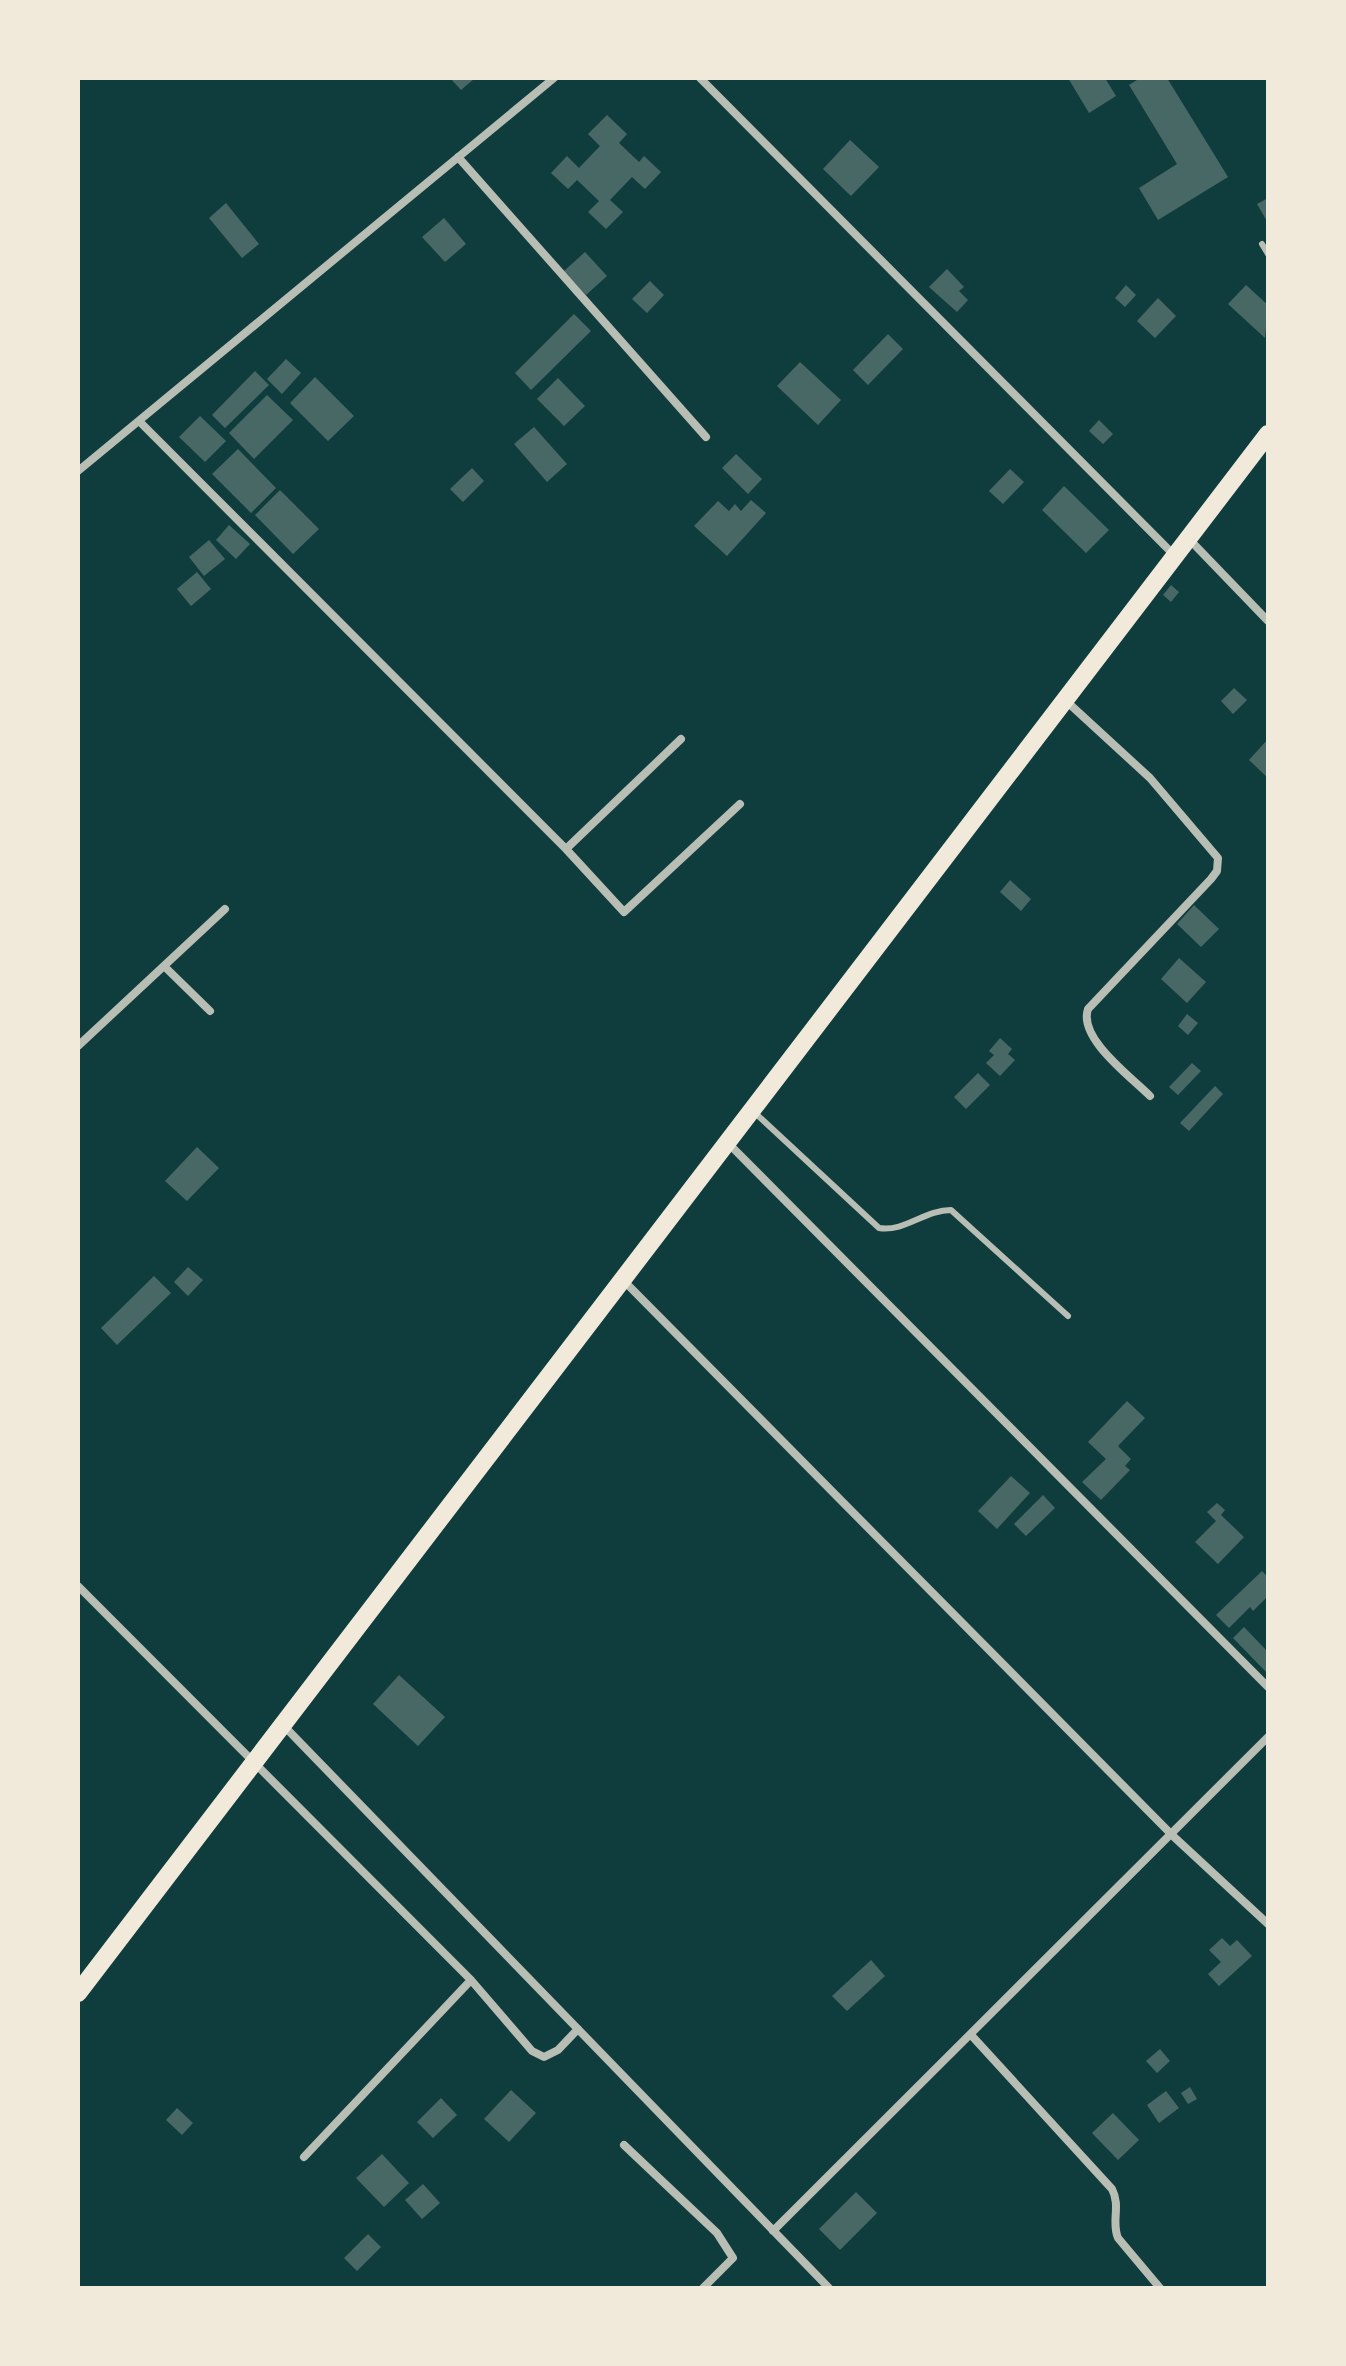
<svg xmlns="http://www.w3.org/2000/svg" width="1346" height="2366" viewBox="0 0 1346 2366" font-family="'PT Sans',sans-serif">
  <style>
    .building { fill: #486865 }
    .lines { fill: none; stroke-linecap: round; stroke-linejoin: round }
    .service { stroke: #b8beb3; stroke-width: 6 }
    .minor { stroke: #b8beb3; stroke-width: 8 }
    .trunk { stroke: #f1e9da; stroke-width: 18 }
  </style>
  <rect width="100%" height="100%" fill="#0f3d3e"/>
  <path class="building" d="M450,78H475L461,90Z
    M1068,78H1105L1116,96L1089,113Z
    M1140,78H1167L1228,177L1158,220L1139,188L1177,164L1129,85Z
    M607,115L627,134L619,143L639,162L644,156L661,172L645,189L632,177L610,200L623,212L606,229L588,212L599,201L577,180L568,189L551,173L567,156L579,168L600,146L588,134Z
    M850,140L879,167L851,196L823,169Z
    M1268,198V223L1257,204Z
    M226,203L259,244L242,258L209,218Z
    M444,218L466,244L445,262L422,237Z
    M585,252L607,276L586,295L564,271Z
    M947,269L964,287L959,291L968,300L957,312L929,287Z
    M650,281L664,295L647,313L632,299Z
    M1126,285L1136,295L1125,307L1115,298Z
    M1246,285L1268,305L1265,338L1228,304Z
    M1158,298L1176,316L1155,338L1137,321Z
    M574,314L591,331L531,390L515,373Z
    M888,334L903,349L868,385L853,370Z
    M286,359L301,373L282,394L267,379Z
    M800,362L841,400L818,425L777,386Z
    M255,371L269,385L225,428L212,415Z
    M315,377L354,416L328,441L290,403Z
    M558,378L585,406L564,426L537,399Z
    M267,395L293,420L254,459L229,433Z
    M200,416L226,441L205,462L179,437Z
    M1099,420L1113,434L1103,444L1089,431Z
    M534,427L567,464L547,482L514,444Z
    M238,449L276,488L251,513L212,474Z
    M736,454L762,479L748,494L722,468Z
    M472,468L484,481L463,502L450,489Z
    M1010,469L1024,482L1003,504L989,491Z
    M1064,486L1109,530L1086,553L1042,510Z
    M280,490L319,529L293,554L255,515Z
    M751,500L766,513L727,556L694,526L718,501L729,511L735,504L741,511Z
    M229,525L250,544L236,559L216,540Z
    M209,540L225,559L204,576L189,557Z
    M197,572L211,589L191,606L177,589Z
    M1171,585L1179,592L1171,602L1163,595Z
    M1234,688L1247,700L1233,714L1221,701Z
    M1268,739V778L1249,760Z
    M1010,880L1031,899L1021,911L1000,892Z
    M1194,905L1219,929L1201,947L1177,924Z
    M1179,958L1206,982L1187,1003L1161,979Z
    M1187,1014L1198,1023L1188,1035L1178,1026Z
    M1000,1038L1012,1049L1008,1054L1015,1060L1000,1076L986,1063L994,1055L989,1051Z
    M1192,1063L1201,1071L1178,1095L1169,1087Z
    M978,1073L990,1085L966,1109L954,1097Z
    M1215,1086L1223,1094L1189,1131L1180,1123Z
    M197,1147L219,1168L187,1201L165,1181Z
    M188,1267L203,1280L188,1296L174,1282Z
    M154,1276L171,1293L117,1345L101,1328Z
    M1127,1401L1145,1418L1118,1446L1131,1459L1125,1466L1130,1470L1101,1500L1082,1482L1106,1459L1088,1442Z
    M1011,1476L1030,1493L997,1529L978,1511Z
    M1043,1495L1055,1508L1026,1536L1014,1524Z
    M1217,1503L1225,1510L1221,1515L1244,1537L1218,1564L1195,1542L1216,1521L1207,1512Z
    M1262,1571L1268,1577V1596L1253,1611L1250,1607L1229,1628L1216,1615Z
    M1244,1627L1268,1652V1674L1233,1638Z
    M399,1675L445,1717L418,1746L373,1704Z
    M1222,1938L1230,1946L1237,1940L1252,1956L1219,1986L1208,1974L1221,1962L1209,1950Z
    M871,1960L885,1976L847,2011L832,1996Z
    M1160,2049L1170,2061L1157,2073L1146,2061Z
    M1190,2087L1197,2099L1188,2104L1181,2093Z
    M511,2090L536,2113L509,2142L484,2119Z
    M1166,2091L1179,2108L1159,2123L1147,2105Z
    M441,2098L457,2115L433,2138L417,2122Z
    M177,2108L193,2123L182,2135L166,2120Z
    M1113,2113L1139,2140L1118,2160L1092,2133Z
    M382,2154L409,2183L384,2207L356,2178Z
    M423,2184L440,2203L422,2219L405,2200Z
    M856,2192L877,2213L840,2250L819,2229Z
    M368,2234L381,2247L357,2271L344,2258Z"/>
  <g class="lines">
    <path class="service" d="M1262,244L1268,254
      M754,1112L879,1228C905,1232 925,1210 951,1210L1068,1316"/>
    <path class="minor" d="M700,78L1174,555
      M458,157L706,437
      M139,421L566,849L681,739
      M78,471L554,78
      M1188,538L1268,621
      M1064,699L1150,778L1218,858L1217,871L1211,879L1088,1009C1078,1038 1130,1076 1150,1096
      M566,849L624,912L740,804
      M164,966L210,1011
      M78,1046L225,909
      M727,1142L1268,1687
      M623,1280L1173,1836L1268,1924
      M78,1586L471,1980L532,2051L544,2057L558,2050L578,2029
      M284,1726L829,2288
      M972,2036L1112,2189C1121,2206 1111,2222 1118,2238L1160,2288
      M624,2145L717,2233L733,2258L703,2288
      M304,2157L471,1980
      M773,2231L1268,1737"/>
    <path class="trunk" d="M78,1993L1268,434"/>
  </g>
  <rect width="1346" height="2366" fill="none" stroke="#f1e9da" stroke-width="160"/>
</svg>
